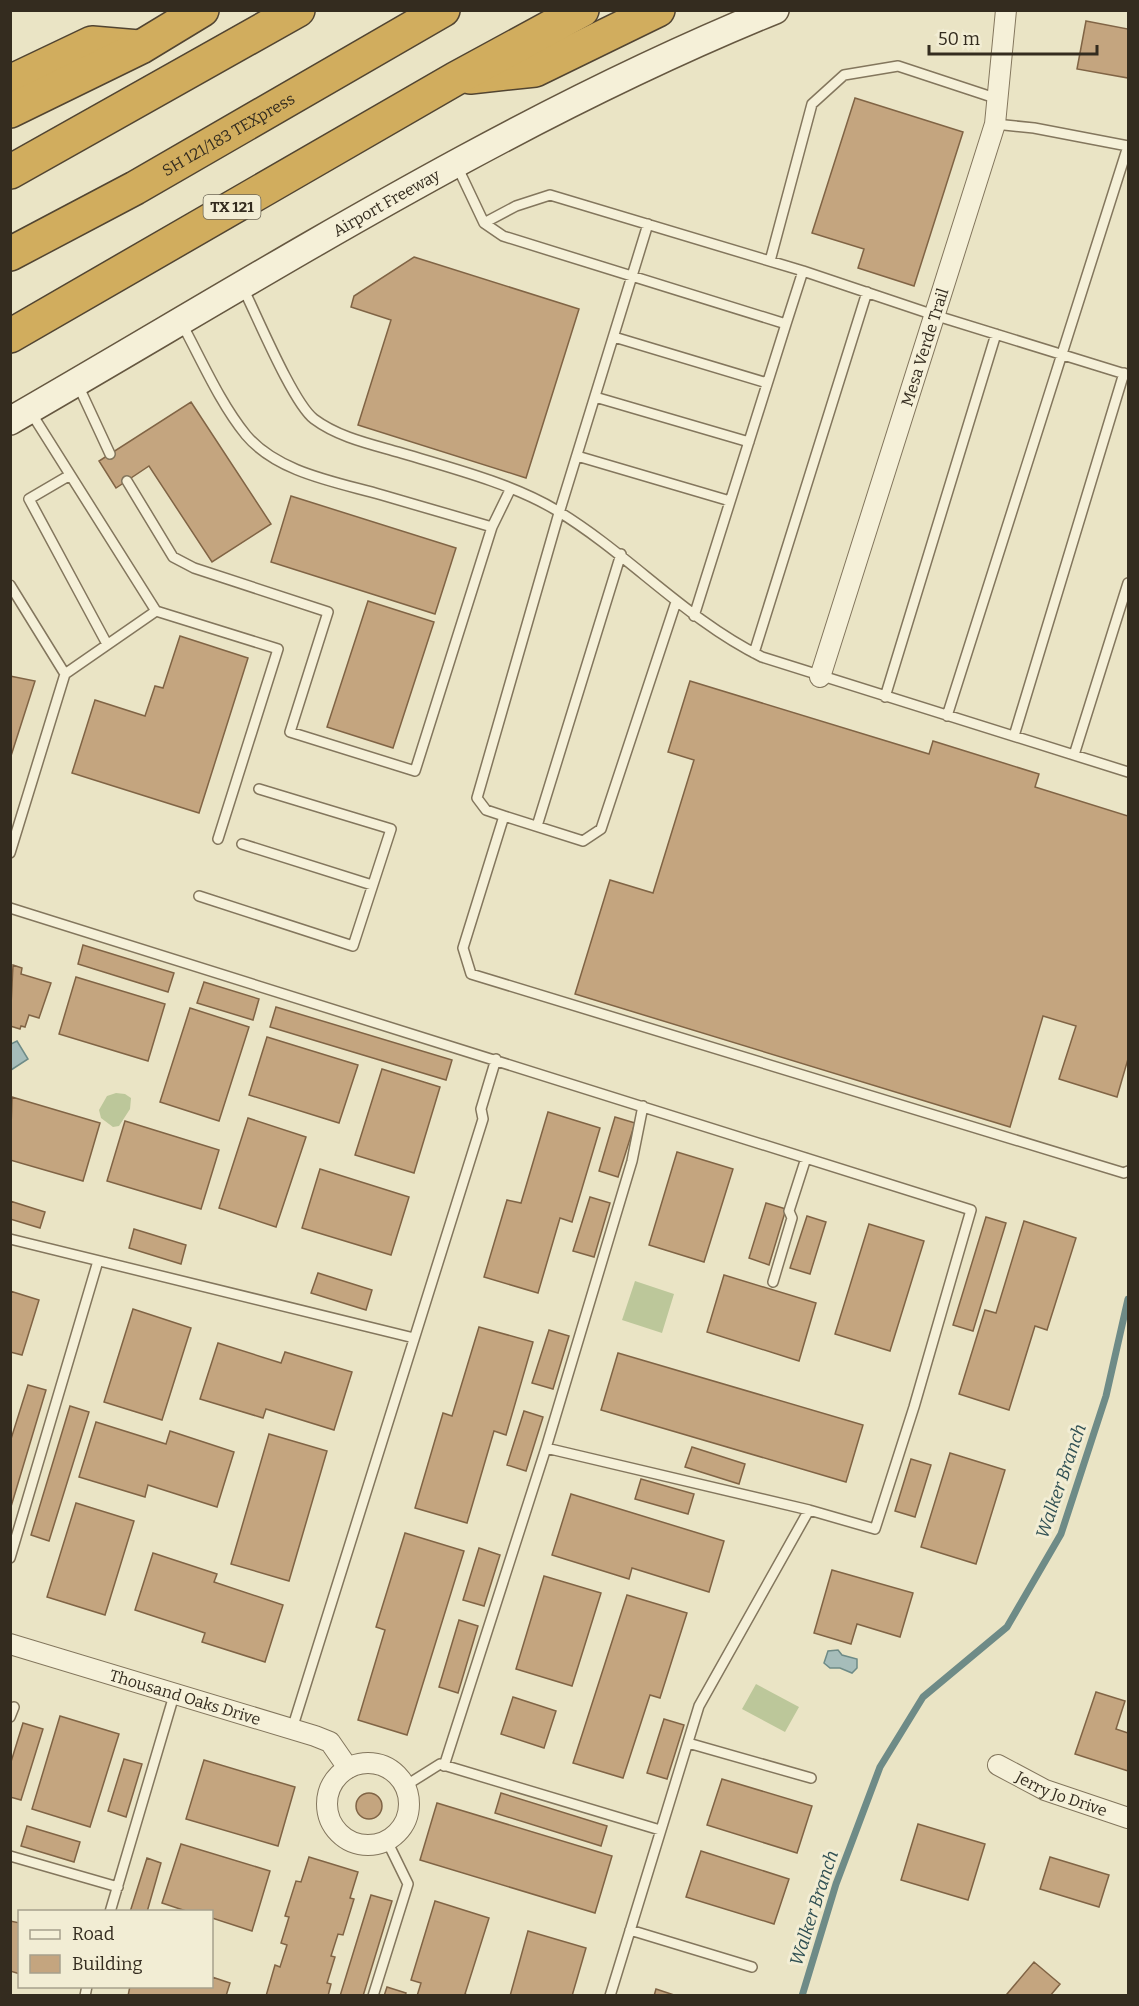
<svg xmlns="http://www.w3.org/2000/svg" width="1139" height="2006" viewBox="0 0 1139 2006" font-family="Bitter,serif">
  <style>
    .green { fill: #bcc79a }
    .water { fill: #a6bdba; stroke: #6e8b87; stroke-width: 1.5 }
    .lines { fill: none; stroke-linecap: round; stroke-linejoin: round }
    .stream { stroke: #6e8b87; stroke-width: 7 }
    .building { fill: #c4a57f; stroke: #806445; stroke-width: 1.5 }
    .lane-casing { stroke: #83765d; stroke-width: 12 }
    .street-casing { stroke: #83765d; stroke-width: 22 }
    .secondary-casing { stroke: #655740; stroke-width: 30 }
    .highway-casing { stroke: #514431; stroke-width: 36 }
    .lane { stroke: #f5f0d8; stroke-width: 9 }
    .street { stroke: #f5f0d8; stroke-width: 20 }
    .secondary { stroke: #f5f0d8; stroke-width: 27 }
    .highway { stroke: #d1ad5e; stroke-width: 33 }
    .labels { text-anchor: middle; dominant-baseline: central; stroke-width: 6; stroke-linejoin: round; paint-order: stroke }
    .shield { fill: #f2edd4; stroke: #6d6655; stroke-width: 1.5 }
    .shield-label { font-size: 15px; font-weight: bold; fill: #342c1f }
    .street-label { font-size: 16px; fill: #342c1f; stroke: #f2edd4 }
    .water-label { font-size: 18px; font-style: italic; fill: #305053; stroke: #f2edd4 }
  </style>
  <rect width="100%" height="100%" fill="#eae4c5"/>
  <path class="green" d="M116,1093L125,1094L131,1098L130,1109L119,1126L113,1127L101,1118L99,1110L107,1096Z
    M635,1281L674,1294L662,1333L622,1320Z
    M756,1684L799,1707L785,1732L742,1709Z"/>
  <path class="water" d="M17,1041L28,1059L11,1070V1044Z
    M838,1650L842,1655L857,1659V1668L852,1673L840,1668H830L824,1663L828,1651Z"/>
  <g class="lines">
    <path class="stream" d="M802,1996L836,1884L880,1767L923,1697L1007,1627L1061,1534L1106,1396L1128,1299"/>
  </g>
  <path class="building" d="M1086,21L1128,29V78L1077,69Z
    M855,98L963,132L914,286L858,268L864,249L812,233Z
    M414,257L579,309L526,478L358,425L391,320L351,307L354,296Z
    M191,402L271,524L212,562L149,466L116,488L99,461Z
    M291,496L456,548L435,614L271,562Z
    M368,601L434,622L393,748L327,727Z
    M180,636L248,658L199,813L72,773L95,700L145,716L155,686L163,688Z
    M10,676L35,681L10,759Z
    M690,681L929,754L933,741L1039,774L1035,787L1128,816V1059L1117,1097L1059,1079L1076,1026L1043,1016L1010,1127L575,994L610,880L653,893L694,760L668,752Z
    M83,945L174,973L168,992L78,964Z
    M13,965L22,968L21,974L51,983L39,1018L29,1015L25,1027L21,1026L20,1029L10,1026Z
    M76,977L165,1004L148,1061L59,1034Z
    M204,982L259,999L253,1020L197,1003Z
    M276,1007L452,1060L446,1080L270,1027Z
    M190,1008L249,1027L219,1121L160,1102Z
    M267,1037L358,1065L339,1123L249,1095Z
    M382,1069L440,1087L414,1173L355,1155Z
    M12,1097L100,1123L83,1181L10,1160Z
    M548,1112L600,1128L572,1222L560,1218L538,1293L484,1277L507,1200L521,1203Z
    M615,1117L635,1123L618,1177L599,1171Z
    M248,1118L306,1137L276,1227L219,1208Z
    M125,1121L219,1150L201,1209L107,1181Z
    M677,1152L733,1169L704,1262L649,1245Z
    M320,1169L409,1197L391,1255L302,1228Z
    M590,1197L610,1203L594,1257L573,1251Z
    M10,1201L45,1212L40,1228L10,1219Z
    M766,1203L786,1209L769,1265L749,1258Z
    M807,1216L826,1222L810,1274L790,1268Z
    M986,1217L1006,1223L973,1331L953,1325Z
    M1024,1221L1076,1238L1047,1330L1035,1326L1009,1410L959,1394L985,1310L996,1313Z
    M869,1224L924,1241L890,1351L835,1334Z
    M134,1229L186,1245L181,1264L129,1248Z
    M318,1273L372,1290L366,1310L311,1293Z
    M724,1275L816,1303L799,1361L707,1332Z
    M10,1291L39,1300L22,1355L10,1352Z
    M133,1309L191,1328L162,1420L104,1402Z
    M479,1327L533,1342L506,1435L494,1431L467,1523L415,1508L443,1413L452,1416Z
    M549,1330L569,1336L553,1389L532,1383Z
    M218,1343L281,1363L285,1352L352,1372L334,1430L266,1409L263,1418L200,1399Z
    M618,1353L863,1425L846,1482L601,1410Z
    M28,1385L46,1390L10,1510V1442Z
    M70,1406L89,1412L49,1541L31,1535Z
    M524,1411L543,1417L526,1471L507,1465Z
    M96,1422L166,1444L170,1431L234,1452L217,1507L148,1485L145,1497L79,1477Z
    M269,1434L327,1451L289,1581L231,1564Z
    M692,1447L745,1464L739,1484L685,1467Z
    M950,1453L1005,1470L976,1564L921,1547Z
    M911,1459L931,1465L915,1517L895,1511Z
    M641,1479L694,1494L688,1514L635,1499Z
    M571,1494L724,1541L709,1592L632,1568L629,1579L552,1555Z
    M76,1503L134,1521L105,1615L47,1597Z
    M405,1533L464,1551L407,1735L358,1720L385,1630L376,1627Z
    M479,1548L500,1555L484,1606L463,1600Z
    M153,1553L217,1574L214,1582L283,1605L265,1662L202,1642L205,1633L135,1610Z
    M832,1570L913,1593L900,1637L857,1624L851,1644L814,1633Z
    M544,1576L601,1593L572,1686L516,1669Z
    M627,1595L687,1613L660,1698L650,1695L623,1778L573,1763Z
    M459,1620L478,1626L458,1693L439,1687Z
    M1096,1692L1125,1701L1116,1729L1128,1733V1771L1075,1754Z
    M513,1697L556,1711L544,1748L501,1734Z
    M60,1716L119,1734L90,1827L32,1809Z
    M664,1719L684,1725L667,1779L647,1773Z
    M23,1723L43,1729L21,1800L10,1797V1765Z
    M124,1759L142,1764L126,1817L108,1811Z
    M204,1760L295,1787L278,1846L186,1819Z
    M722,1779L812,1806L797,1853L707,1825Z
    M356 1806a13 13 0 1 1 26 0a13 13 0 1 1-26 0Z
    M501,1793L607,1826L601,1846L495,1813Z
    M437,1803L612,1856L595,1913L420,1860Z
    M918,1824L985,1844L968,1900L901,1880Z
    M27,1826L80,1842L74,1862L21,1846Z
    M181,1844L270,1871L252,1931L212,1918V1912H189L162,1903Z
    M701,1851L789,1879L774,1924L686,1897Z
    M309,1857L358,1872L350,1898L354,1899L343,1935L338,1934L331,1956L335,1957L327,1983L331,1984L328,1996H266L275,1965L280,1967L287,1945L281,1943L289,1917L285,1916L296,1881L301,1882Z
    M1050,1857L1109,1875L1099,1907L1040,1889Z
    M147,1858L161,1863L147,1912H130Z
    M371,1895L392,1901L363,1996H340Z
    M435,1901L489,1918L465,1994L470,1996H417L421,1983L411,1980Z
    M10,1921L20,1923V1974L10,1971Z
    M528,1931L586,1948L572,1996H510Z
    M1034,1962L1060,1984L1050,1996H1009L1007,1994Z
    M212,1977L230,1983L226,1996H128L130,1986H212Z
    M387,1987L406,1993L405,1996H384Z
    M656,1989L677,1996H654Z"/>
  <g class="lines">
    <g class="lane-casing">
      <path id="lane" d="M995,124L1034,128L1128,146
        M457,166L484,223L503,236L786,324L694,616
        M484,223L516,206L550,195L803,271
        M770,261L812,104L844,75L898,66L998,99
        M243,288C257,316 293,403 314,419C338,437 370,444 398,452C448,467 511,483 556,510C629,554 685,619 762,657L1128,772
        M786,324L803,271L934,315L1128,375
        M614,337L767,383
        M78,385L110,454
        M595,397L749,442
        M577,456L730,501
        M70,475L29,499L107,644
        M127,481L173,557L194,568L328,612L290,732L415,771L492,527C455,516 419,506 382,495C337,482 278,473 246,435C220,403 202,361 182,324
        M492,527L510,490
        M10,585L65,674
        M676,602L601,829L583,841L504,816L463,948L471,974L1124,1173L1128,1171
        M156,611L278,649L218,839
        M754,653L867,292
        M885,697L996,334
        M947,716L1128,146
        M1014,736L1124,373
        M1074,755L1128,583
        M504,816L486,810L477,798L559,513L648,224
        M537,826L621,554
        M242,844L372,885
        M10,853L65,674L156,611L30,411
        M199,896L353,946L391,829L259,789
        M10,908L971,1210L914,1407L875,1529L809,1510L546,1448
        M10,1239L414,1338
        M773,1282L792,1218L789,1211L806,1158
        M10,1558L98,1261
        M10,1717L14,1707
        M292,1729L483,1119L481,1109L496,1059
        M688,1743L811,1778
        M444,1766L546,1448L632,1161L643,1106
        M405,1786L440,1764L660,1830
        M10,1856L118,1887
        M110,1912L175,1692
        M630,1930L752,1967
        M85,1996L87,1986
        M373,1996L408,1884L387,1841
        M610,1996L699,1706L809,1510"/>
    </g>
    <g class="street-casing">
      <g id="street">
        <path id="s1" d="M820,677L995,124L1006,10"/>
        <path id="s2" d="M10,1644L315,1736L330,1742L348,1768"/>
        <circle cx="368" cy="1804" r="41"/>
        <path id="s3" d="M998,1765L1045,1790L1128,1818"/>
      </g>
    </g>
    <g class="secondary-casing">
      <g id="secondary">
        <path id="s4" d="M10,421C260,277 507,119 775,10"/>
      </g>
    </g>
    <g class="highway-casing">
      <g id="highway">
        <path d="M470,77L535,70L658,10"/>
        <path d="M10,82L92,43L139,47"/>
        <path d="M10,111L141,47L202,10"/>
        <path d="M10,172L298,10"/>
        <path id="s5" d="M10,254L135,188L443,10"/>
        <path d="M10,336L455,79L582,10"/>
      </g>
    </g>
    <use href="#lane" class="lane"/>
    <use href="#street" class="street"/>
    <use href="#secondary" class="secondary"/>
    <use href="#highway" class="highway"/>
  </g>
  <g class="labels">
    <rect class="shield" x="203.5" y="195" width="57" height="24" rx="4.5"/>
    <g class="shield-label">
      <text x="232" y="207">TX 121</text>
    </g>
    <g class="street-label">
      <text stroke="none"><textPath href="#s5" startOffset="249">SH 121/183 TEXpress</textPath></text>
      <text stroke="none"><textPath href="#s4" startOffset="435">Airport Freeway</textPath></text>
      <text stroke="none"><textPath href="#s1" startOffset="346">Mesa Verde Trail</textPath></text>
      <text stroke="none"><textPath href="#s2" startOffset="183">Thousand Oaks Drive</textPath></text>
      <text stroke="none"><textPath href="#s3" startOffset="70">Jerry Jo Drive</textPath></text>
    </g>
    <g class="water-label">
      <text transform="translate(1061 1481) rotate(-71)">Walker Branch</text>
      <text transform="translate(814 1908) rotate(-72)">Walker Branch</text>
    </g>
  </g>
  <rect width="1139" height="2006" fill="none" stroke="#342c1f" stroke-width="24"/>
  <rect x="18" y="1910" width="195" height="78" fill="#f2edd4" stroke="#a6a08c" stroke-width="1.5"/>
  <rect x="30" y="1930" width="30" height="9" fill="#f5f0d8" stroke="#a6a08c" stroke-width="1.5"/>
  <text x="72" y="1940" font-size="18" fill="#342c1f">Road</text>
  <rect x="30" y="1955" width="30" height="18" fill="#c4a57f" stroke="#a6a08c" stroke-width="1.5"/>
  <text x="72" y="1970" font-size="18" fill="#342c1f">Building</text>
  <path d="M929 45v9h168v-9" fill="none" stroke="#342c1f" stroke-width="3"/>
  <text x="938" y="45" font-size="18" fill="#342c1f" stroke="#f2edd4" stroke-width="4.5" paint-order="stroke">50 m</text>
</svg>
